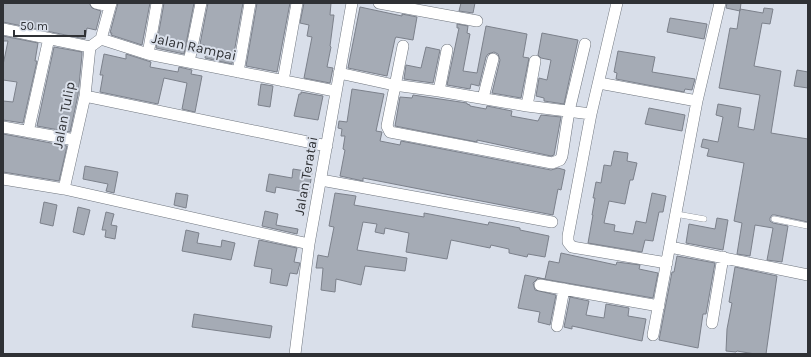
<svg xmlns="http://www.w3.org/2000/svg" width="811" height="357" viewBox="0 0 811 357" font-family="Karla,sans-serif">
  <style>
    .building { fill: #a5abb5; stroke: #7c818b }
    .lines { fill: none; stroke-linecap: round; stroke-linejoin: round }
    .service-casing { stroke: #6f757e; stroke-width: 6 }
    .minor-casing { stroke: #6f757e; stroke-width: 12 }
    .service { stroke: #fff; stroke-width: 5.5 }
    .minor { stroke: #fff; stroke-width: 11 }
    .labels { text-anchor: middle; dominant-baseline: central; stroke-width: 4; stroke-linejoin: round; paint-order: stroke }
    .street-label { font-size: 14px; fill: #2f3135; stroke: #d9dfea }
  </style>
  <rect width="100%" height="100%" fill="#d9dfea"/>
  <path class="building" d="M3,3H89L92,8L101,11L96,30L87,28L85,39L3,22Z
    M118,3H150L142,45L111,35L112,33H110Z
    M164,3H194L184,54L156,48Z
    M208,3H243L232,64L205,58L207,46L200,44Z
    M257,3H290L277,72L246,66Z
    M304,3H331L330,15H334L330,46L331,47L327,67L333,68L330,83L304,78L312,37L307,36L309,25L300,23Z
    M461,3H475L473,13L459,11Z
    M727,3H741L740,11L726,8Z
    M360,7L402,16V14L417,17L413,40L396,37L395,39L387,76L348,68Z
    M764,8L773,9L770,24L762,23L754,66L781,71L771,133L808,139V222L775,215H772L770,218V221L773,223L788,226L782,262L767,260L773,228L755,225L750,256L737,254L742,223L734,221L744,163L707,156L709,149L701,147L703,139L718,142L723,117L716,115L718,104L741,108L738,127L754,130L760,95L719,88L730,28L737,29L740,9L763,13Z
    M670,18L707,24L704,39L667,32Z
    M457,24L468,26L467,33L470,34L463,71L477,73L486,26L527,34L523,57L529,58L521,98L492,93L500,60L498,54L494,52L488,54L486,57L479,86L471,84L470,89L447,85L459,28H457Z
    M542,33L578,40L564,104L544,101V98L536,96L539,78L547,80L551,60L541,58L538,55Z
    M3,36L38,43L35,61H37L23,123L3,120V101L13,102L17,82L3,80V65L8,41H3Z
    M54,47L82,52V55L78,95L70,132L37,126Z
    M426,47L440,50L433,83L404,79L406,65L421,68Z
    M618,51L655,57L652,72L695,79L692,90L685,89L684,92L616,79L617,73L614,72Z
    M104,54L126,59V54L151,62L150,67L178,72L179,67L192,70L191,74L202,76L195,112L182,109L187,83L164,78L158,104L100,92L103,75H100Z
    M797,70L808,72V88L794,86Z
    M261,84L273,86L270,107L258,105Z
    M352,89L384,94L376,131L382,132L380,141L400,145L401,141L551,170L558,168L565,170L561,190L558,189L553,215L363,178V181L340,176L345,150L343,149L345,136H341L342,129L338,128L339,121L347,122Z
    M301,92L323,96L318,120L294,116L299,94H301Z
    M413,95L467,103V104L470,105V106L486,109L487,106L512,111L511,116L538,121L541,115L561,117L554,155L551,156L477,140V142L395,126L400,97L412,98Z
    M649,108L685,115L682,131L645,124Z
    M3,134L67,146L59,181L3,172Z
    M614,151L628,153L627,161L637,163L633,180H630L625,204L609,201L604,223L615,225L614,231L633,234L636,221L646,223L652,193L666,196L663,212H659L653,241L645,240L642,252L588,243L593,215H592L595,198H593L596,182L601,183L604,165L611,166Z
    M85,166L118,172L114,193L106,191L108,184L83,179Z
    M293,169L312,172L309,193L276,187L275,193L266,191L269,174L292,178Z
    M176,193L188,195L186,208L174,205Z
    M335,193L356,196L354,205L424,217V213L488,225L489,222L520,228V230L549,236L545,257L528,254L527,257L509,253V249L491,245L490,248L451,240L447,259L406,252L409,233L385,228L384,234L375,232L377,224L363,222L357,250L407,258L405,271L365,266L361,285L336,279L335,292L321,290L323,268H316L318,255L328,257L334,227L329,226Z
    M44,202L57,205L53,226L40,223Z
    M78,207L90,210L84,235L73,232Z
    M265,211L278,214L276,225L298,229L297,234L262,226Z
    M106,212L114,214L111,225L117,226L115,239L105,237L106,230H102Z
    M717,218L728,220L723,250L686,243L689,224L715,229Z
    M186,230L199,233L197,243L221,247L222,240L235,243L231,260L182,251Z
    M259,240L297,248L294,262L300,263L297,274L290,273L287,286L270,283L272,269L254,266Z
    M561,253L616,265L617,262L640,265L639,269L658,273L653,298L538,278L533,283L535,290L556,295L550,325L538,322L540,312L518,308L525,275L545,279L549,261L559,263Z
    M677,256L715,263L706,314H703L698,348L659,340L672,272H674Z
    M735,267L777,276L766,354H755L737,351L736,352L726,351L727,329L732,303L729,302Z
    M570,297L589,301L586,315L604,318L606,304L629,308L628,316L646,319L642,341L572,326V329L564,327Z
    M194,314L272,326L270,338L192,327Z"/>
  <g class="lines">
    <g class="service-casing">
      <path id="service" d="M676,214L704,219
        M774,219L808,226"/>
    </g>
    <g class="minor-casing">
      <path id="minor" d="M96,3L110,6
        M379,3L477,21
        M617,3L591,114L568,236V242L572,247L667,263
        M3,29L90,47L101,39L148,54L335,91
        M101,39L111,3
        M403,46L387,126L390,132L552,163L560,160L562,156L569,111L585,44
        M148,54L157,3
        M189,62L201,3
        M238,72L250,3
        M339,73L394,85L439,91L527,106L591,114
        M283,81L297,3
        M599,83L697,101
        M439,91L447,50
        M85,96L327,146
        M483,98L493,59
        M527,106L535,61
        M3,127L75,140
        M28,132L49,38
        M3,179L64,189L309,244
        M321,180L552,222
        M64,189L85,96L90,47
        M670,247L808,275
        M540,285L659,306
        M712,323L723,257
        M557,326L564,289
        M653,335L697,101L720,3
        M295,354L309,244L352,3"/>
    </g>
    <use href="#service" class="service"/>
    <use href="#minor" class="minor"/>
  </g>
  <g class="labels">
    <g class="street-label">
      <text transform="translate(194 47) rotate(12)">Jalan Rampai</text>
      <text transform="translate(64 115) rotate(-79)">Jalan Tulip</text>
      <text transform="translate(306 176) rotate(-80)">Jalan Teratai</text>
    </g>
  </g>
  <rect width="811" height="357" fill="none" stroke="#2f3135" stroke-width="8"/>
  <path d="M14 30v6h71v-6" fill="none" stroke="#2f3135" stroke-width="2"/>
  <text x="20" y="30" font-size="12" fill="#2f3135" stroke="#d9dfea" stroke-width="3" paint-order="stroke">50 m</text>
</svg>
